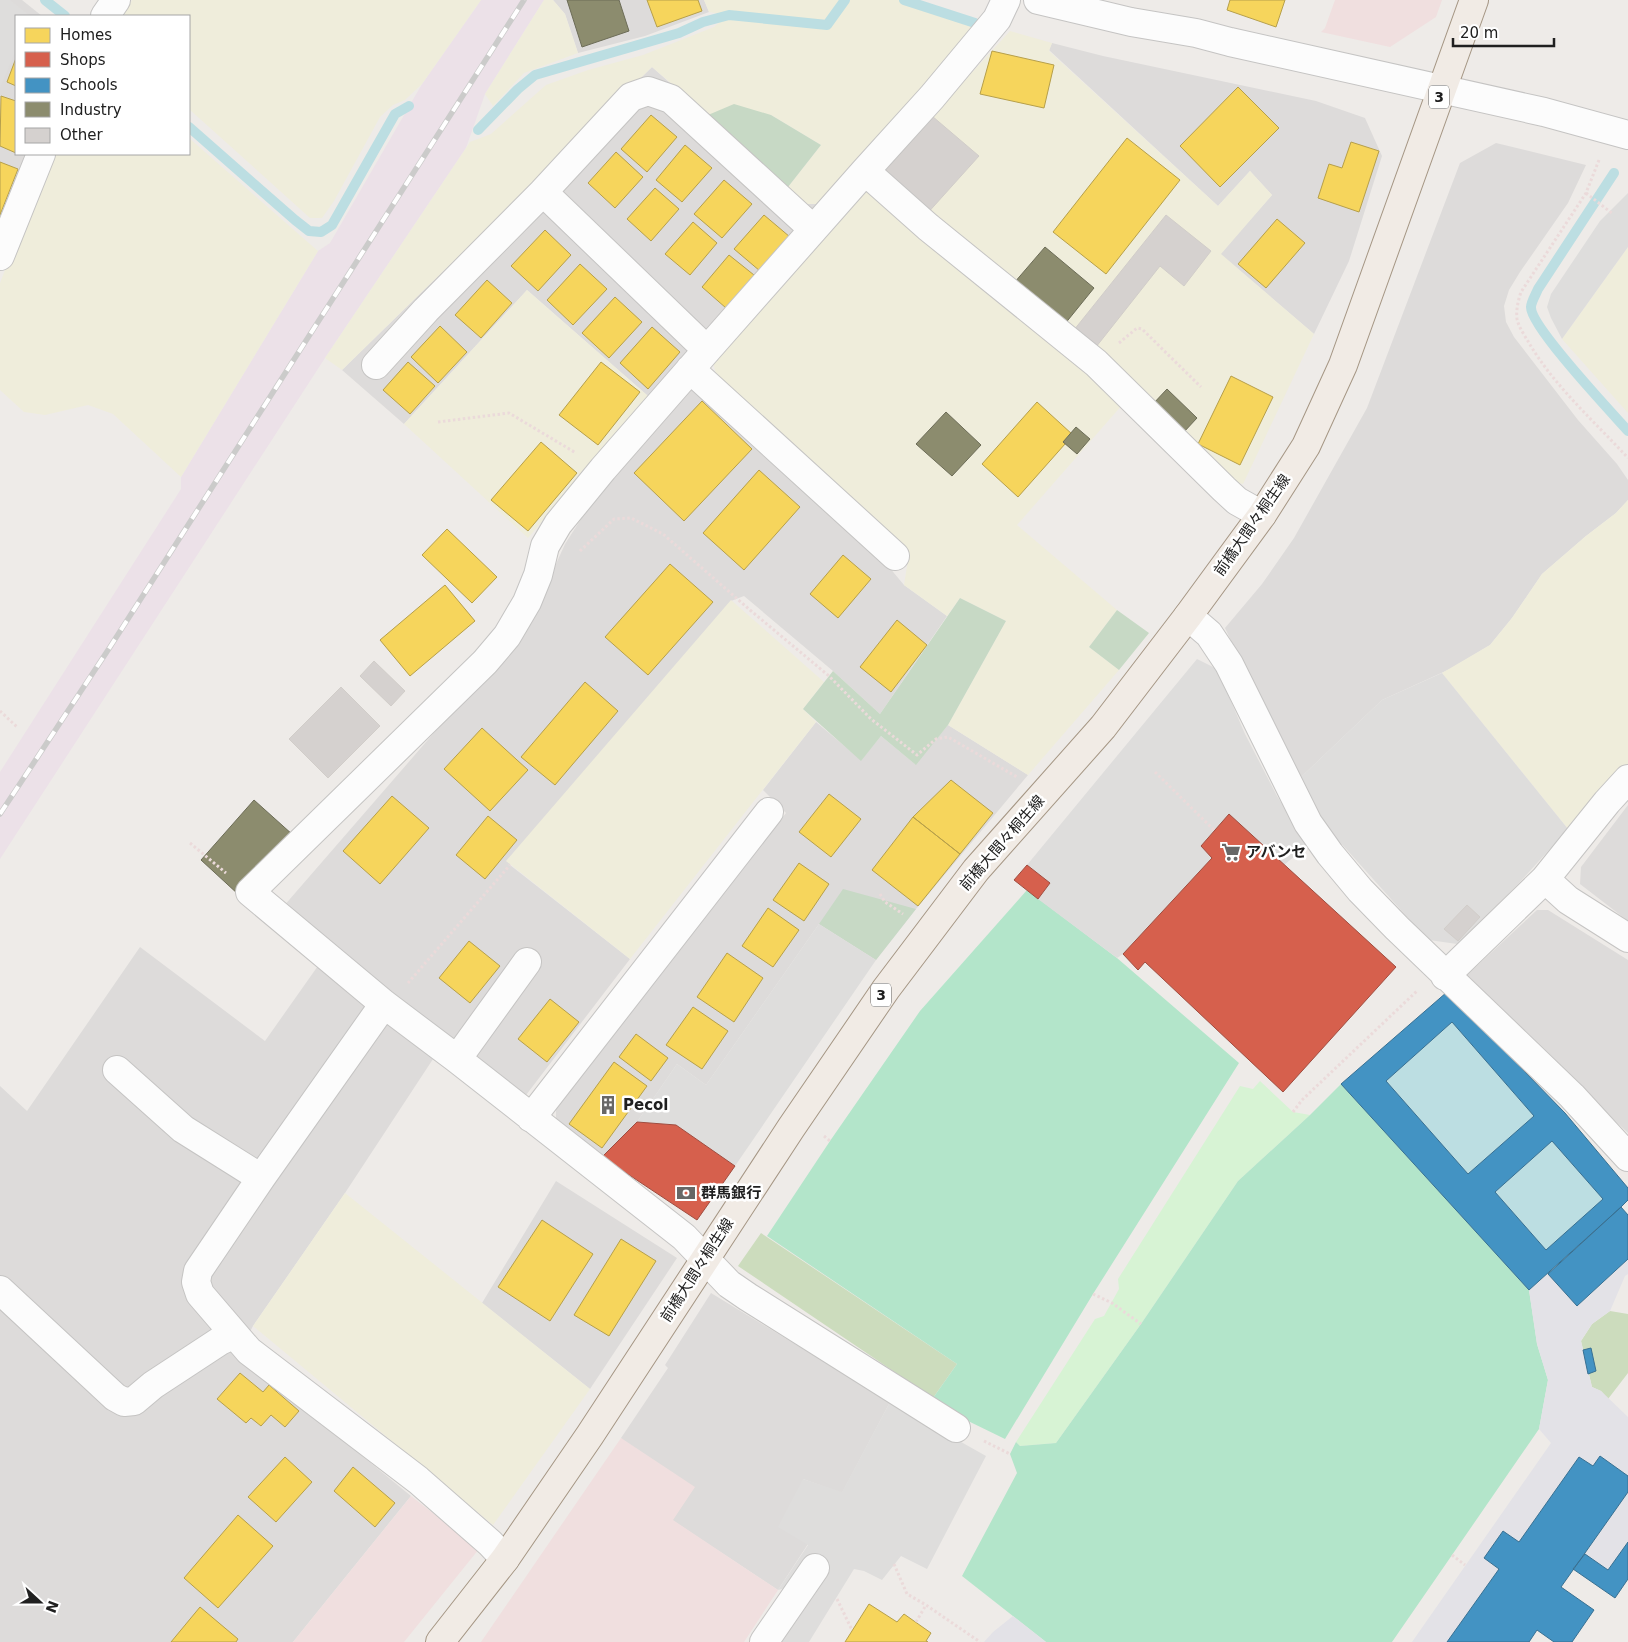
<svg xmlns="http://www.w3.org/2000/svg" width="1628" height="1642" viewBox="0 0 1628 1642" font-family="'DejaVu Sans','Noto Sans JP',sans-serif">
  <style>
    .residential { fill: #dddbda }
    .commercial { fill: #f0dfdf }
    .industrial { fill: #ece1e8 }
    .farmland { fill: #efeddb }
    .forest { fill: #ccdcbd }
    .cemetery { fill: #c7d9c5 }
    .park { fill: #d7f3d4 }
    .pitch { fill: #b3e5ca }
    .parking { fill: #dedddc }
    .plaza { fill: #e3e2e7 }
    .water { fill: #bcdee2 }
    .homes { fill: #f6d55c; stroke: #b69f4a }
    .shops { fill: #d6604d; stroke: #9f4d40 }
    .schools { fill: #4393c3; stroke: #387092; fill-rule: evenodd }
    .industry { fill: #8c8c6e; stroke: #6c6c57 }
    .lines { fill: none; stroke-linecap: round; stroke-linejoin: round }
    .stream { stroke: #bcdee2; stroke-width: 10 }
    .building { fill: #d5d1cf; stroke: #d1cdc9 }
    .minor-casing { stroke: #c5c4c3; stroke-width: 30 }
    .major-casing { stroke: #a59684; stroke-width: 30 }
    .path { stroke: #ebdada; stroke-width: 3; stroke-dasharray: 2.5 2.5; stroke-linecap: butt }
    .minor { stroke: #fcfcfc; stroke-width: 28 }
    .major { stroke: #f1ebe5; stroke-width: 28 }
    .rail-casing { stroke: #cbcbca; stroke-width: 5.5 }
    .rail { stroke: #fff; stroke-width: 4; stroke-dasharray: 11; stroke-linecap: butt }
    .labels { text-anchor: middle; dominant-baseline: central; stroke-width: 5; stroke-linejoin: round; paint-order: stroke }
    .shield { fill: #fff; stroke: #636363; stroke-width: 1 }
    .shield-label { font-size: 14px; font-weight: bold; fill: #202020 }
    .street-label { font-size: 15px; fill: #202020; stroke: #fff }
    .poi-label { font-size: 15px; font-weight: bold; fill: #202020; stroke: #fff; text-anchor: start }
  </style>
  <rect width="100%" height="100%" fill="#eeebe8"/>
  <path class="residential" d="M0,0H22L42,16H16V154H29L0,227Z
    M553,0H704L709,12L645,36L578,53L565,14Z
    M1052,43L1103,56L1316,101L1365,118L1382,156L1349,261L1314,334L1220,254L1272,195L1250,171L1218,206L1049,50Z
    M652,67L807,204H822L648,396L527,290L404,424L342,370Z
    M1496,143L1586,165L1568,203L1520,272L1509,290L1504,306L1506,322L1514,337L1578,420L1617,464L1628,480V500L1616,513L1586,536L1542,574L1512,618L1490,645L1450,669L1382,700L1299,779L1263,708L1225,628L1262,584L1294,538L1367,408L1460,163Z
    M691,387L889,567L904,585L947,616L880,714L833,671L744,596L731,601L510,865L630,959L523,1099L283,907L472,689L533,615L565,544L601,488Z
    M816,722L861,760L881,736L915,764L948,725L1028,775L916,909L876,960L819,924L706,1085L677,1064L637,1122L602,1157L556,1123V1104L786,813L763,790Z
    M1628,805V921L1580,884L1581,867Z
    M1537,910H1548L1628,960V1133L1464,978Z
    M140,947L265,1041L320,963L435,1056L345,1193L253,1326L238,1354L411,1496L293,1642H0V1086L27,1111Z
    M556,1181L677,1258L590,1389L482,1303Z
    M711,1293L890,1402L842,1493L803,1479L808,1544L778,1590L672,1520L621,1438L668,1368L665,1365Z"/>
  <path class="commercial" d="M1335,0H1442L1436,17L1390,47L1321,32L1325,28Z
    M621,1438L695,1487L673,1520L778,1590L744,1642H481Z
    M411,1496L479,1549L404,1642H293Z"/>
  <path class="industrial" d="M481,0H544L485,94L466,148L325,358L0,859V772L181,489V477L318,251L330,243L422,84Z"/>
  <path class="farmland" d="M132,0H481L422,84L405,100L393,105L380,117L334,201L322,218H310L189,109V16H123Z
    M544,0H553L565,14L578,53L524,73L493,106L485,94Z
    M704,0H904L975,23L970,34L822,204H807L788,187L821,145L771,115H708L652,67L342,370L325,358L470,142L491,134L546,85L588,70L643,55L714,27L728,15L709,12Z
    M1010,31L1052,43L1049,51L1218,206L1250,171L1272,195L1221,254L1314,334L1243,484L1222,479L925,216L932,116Z
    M189,138L318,251L181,477L113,414L88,405L45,415L24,412L0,390V283L50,154H189Z
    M868,189L1005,299L1123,404L1017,525L1117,610L1089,647L1119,670L1028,775L948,725L1006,621L960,598L947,616L904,585L909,554L841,487L717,378L713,362Z
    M1628,247V413L1562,339Z
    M527,290L648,396L528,538L404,424Z
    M1628,500V765L1568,829L1442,673L1490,645L1512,618L1542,574L1586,536L1616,513Z
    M731,600L824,682L803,709L816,722L630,959L506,861Z
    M345,1193L590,1389L493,1525L253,1326Z"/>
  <path class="forest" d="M761,1233L957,1364L933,1398L738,1266Z
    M1610,1311L1628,1314V1373L1608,1399L1601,1391L1592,1387L1581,1341L1592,1324Z"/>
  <path class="cemetery" d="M734,104L771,115L821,145L788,187L708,115Z
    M960,598L1006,621L948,725L916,765L881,736L861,761L803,709L833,671L880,714Z
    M1117,610L1149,633L1119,670L1089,647Z
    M843,889L916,909L876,960L819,924Z"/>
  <path class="park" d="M1260,1081L1293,1112L1310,1115L1238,1181L1141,1324L1056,1443L1020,1446L1016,1442L1095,1319L1104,1316L1119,1289L1118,1279L1240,1086L1253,1089Z"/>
  <path class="pitch" d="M1027,890L1117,958L1239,1063L1093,1294L1005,1439L966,1420L933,1398L957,1364L767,1236L830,1141L920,1011Z
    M1341,1084L1529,1290L1537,1344L1548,1380L1539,1429L1392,1642H1046L962,1576L1017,1473L1010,1454L1016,1442L1020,1446L1056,1443L1141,1324L1238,1181L1310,1115Z"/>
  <path class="parking" d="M0,0H10L30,16H16V50L0,88Z
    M1628,193V247L1562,339L1551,318L1547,307L1551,294L1600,221Z
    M1197,659L1217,669L1245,734L1277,796L1308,845L1284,865L1229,815L1201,846L1212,858L1123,954L1117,958L1038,899L1050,883L1027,865Z
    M1442,673L1568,829L1518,884L1457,944L1429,940L1417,928L1330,831L1299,779L1382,700Z
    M819,924L876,960L735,1166L676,1125L637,1122L677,1064L706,1085Z
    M890,1402L986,1456L927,1569L901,1556L882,1580L864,1571L854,1569L809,1642H776L816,1580L778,1590L808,1545L778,1527L803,1479L842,1492Z"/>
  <path class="plaza" d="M1628,1259V1274L1625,1276L1610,1311L1592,1324L1581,1341L1592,1387L1601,1391L1628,1417V1476L1593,1466L1579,1457L1519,1542L1503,1531L1484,1558L1499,1569L1447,1642H1412L1551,1443L1539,1429L1548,1380L1537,1344L1529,1290L1548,1274L1578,1306Z
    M1628,1492V1542L1608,1570L1585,1554Z
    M1013,1616L1046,1642H984L993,1632Z"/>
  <path class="water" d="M1452,1022L1534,1116L1468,1174L1386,1081Z
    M1552,1141L1603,1199L1546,1250L1495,1192Z"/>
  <path class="homes" d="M647,0H698L702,11L657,27Z
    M1230,0H1285L1276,27L1227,10Z
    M992,51L1054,65L1044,108L980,94Z
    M16,58V86L7,82Z
    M1238,87L1279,128L1220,187L1180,146Z
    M1,96L16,101V153L0,146Z
    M651,115L677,137L647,172L621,149Z
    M1127,138L1180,180L1106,274L1053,232Z
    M1351,142L1379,151L1359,212L1318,198L1329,164L1342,168Z
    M685,145L712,168L682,202L656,180Z
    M616,152L643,177L615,208L588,183Z
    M0,162L18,169L0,215Z
    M724,180L752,204L722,238L694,214Z
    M655,188L679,209L651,241L627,219Z
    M764,215L790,237L760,271L734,249Z
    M1277,219L1305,243L1266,288L1238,264Z
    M693,222L717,243L690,275L665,254Z
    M545,230L571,255L538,291L511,266Z
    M729,255L754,275L726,308L702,287Z
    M580,264L607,289L573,325L547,300Z
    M487,280L512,303L481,338L455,315Z
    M615,297L642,322L609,358L582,333Z
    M440,326L467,352L438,383L411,357Z
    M652,327L680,352L648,389L620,363Z
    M408,362L435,386L410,414L383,390Z
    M601,362L640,392L598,445L559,415Z
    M1231,376L1273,397L1240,465L1198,444Z
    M702,401L752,449L684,521L634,473Z
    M1037,402L1073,435L1018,497L982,464Z
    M541,442L577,473L528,531L491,500Z
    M759,470L800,507L744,570L703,533Z
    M447,529L497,577L472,603L422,555Z
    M843,555L871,579L838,618L810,594Z
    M670,564L713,602L648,675L605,637Z
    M445,585L475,621L410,676L380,640Z
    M897,620L927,645L891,692L860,667Z
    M585,682L618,711L555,785L521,757Z
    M482,728L528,770L490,811L444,769Z
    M951,780L993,813L960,854L913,817Z
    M829,794L861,819L831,857L799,832Z
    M392,796L429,828L380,884L343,851Z
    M488,816L517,840L485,879L456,855Z
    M913,817L960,854L918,906L872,870Z
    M799,863L829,884L804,921L773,900Z
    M768,908L799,930L773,967L742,946Z
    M469,941L500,966L470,1003L439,978Z
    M727,953L763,978L734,1022L697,997Z
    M550,999L579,1022L547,1062L518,1039Z
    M693,1007L728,1031L702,1069L666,1045Z
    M636,1034L668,1058L651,1081L619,1057Z
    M614,1062L647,1086L602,1148L569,1124Z
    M542,1220L593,1254L550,1321L498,1287Z
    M621,1239L656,1261L609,1336L574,1315Z
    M240,1373L263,1392L269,1385L299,1411L285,1427L271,1415L261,1426L251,1418L246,1423L217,1399Z
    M285,1457L312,1482L276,1522L248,1497Z
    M353,1467L395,1503L375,1527L334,1491Z
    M238,1515L273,1546L218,1608L184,1578Z
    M869,1604L897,1622L904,1614L931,1633L926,1641L928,1642H845Z
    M200,1607L238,1639L236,1642H171Z"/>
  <path class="shops" d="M1229,814L1396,967L1283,1092L1145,962L1138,970L1123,954L1212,858L1201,846Z
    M1027,865L1050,883L1038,899L1014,880Z
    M637,1122L676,1125L735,1166L697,1220L602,1157Z"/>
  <path class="schools" d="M1447,992L1565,1113L1628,1188V1200L1621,1207L1529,1290L1341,1084ZM1452,1022L1534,1116L1468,1174L1386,1081ZM1552,1141L1603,1199L1546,1250L1495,1192Z
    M1621,1207L1628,1215V1259L1577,1306L1548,1274Z
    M1591,1348L1596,1371L1588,1374L1583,1350Z
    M1600,1456L1628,1476V1492L1561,1587L1594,1610L1572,1642H1554L1537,1630L1529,1642H1447L1499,1569L1484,1558L1503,1531L1519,1542L1579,1457L1593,1466Z
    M1628,1542V1579L1615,1598L1573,1569L1585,1554L1608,1570Z"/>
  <path class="industry" d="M567,0H619L629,31L582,47Z
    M1045,247L1094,288L1064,325L1014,283Z
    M1167,389L1197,418L1183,433L1152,405Z
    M946,412L981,445L952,476L916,444Z
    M1076,427L1090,439L1077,454L1063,442Z
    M254,800L293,835L239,895L201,860Z"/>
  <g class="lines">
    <path class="stream" d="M45,0L65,16
      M904,0L975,23
      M189,127L295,220L309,231L321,232L332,225L395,114L409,106
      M478,130L518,89L535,75L679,33L703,22L729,15L827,25L845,0
      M1614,173L1538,289C1536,294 1531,302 1531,307C1530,326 1612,413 1628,431"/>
  </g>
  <path class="building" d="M932,116L979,156L925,216L879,176Z
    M1166,215L1211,251L1184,286L1160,266L1096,347L1074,330Z
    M374,661L405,691L391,706L360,676Z
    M341,687L380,726L328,778L289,739Z
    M1467,905L1480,917L1458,941L1444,929Z"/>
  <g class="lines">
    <g class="minor-casing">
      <path id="minor" d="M1038,0L1131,22L1196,33L1230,42L1544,112L1628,135
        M105,16L116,0
        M865,171L928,227L1096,363L1224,489L1237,501L1262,515
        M543,192L707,350
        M0,256L41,154
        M376,365L426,310L543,192L631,97L648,91L671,99L813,229
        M690,369L895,556
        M1188,616L1209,634L1229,664L1308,823L1330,854L1360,890L1397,928L1572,1096L1628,1157
        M1545,879L1568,900L1628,938
        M1445,976L1545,879L1607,802L1628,779
        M384,1004L261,1178L198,1271L196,1282L200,1294L249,1351L418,1480L490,1543L505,1559
        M457,1059L527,962
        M117,1070L183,1129L261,1178
        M531,1118L769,812
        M0,1290L115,1397L124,1402L134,1401L153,1385L220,1341L233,1335
        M956,1428L748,1297L729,1284L684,1237L457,1059L384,1004L250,892L485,662L507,636L527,602L538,575L545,546L558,524L603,469L707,350L865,171L932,97L997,19L1006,0
        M764,1642L815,1568"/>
    </g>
    <g class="major-casing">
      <path id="major" d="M440,1642L505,1559L590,1435L791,1128L886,989L976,870L1103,727L1188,616L1262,515L1306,446L1343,365L1474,0"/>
    </g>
    <path class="path" d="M1599,160L1586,193L1521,292C1518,301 1516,310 1517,319C1519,328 1525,336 1529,343C1555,387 1594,421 1628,458
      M1586,193L1613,214
      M1119,343L1137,328L1142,329L1201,387
      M438,422L509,413L576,453
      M580,551L614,519L631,518L663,534L750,610L829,676L871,719L917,755L936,739L948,737L1017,777
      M0,711L17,727
      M1155,772L1214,830
      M190,843L226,873
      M880,894L885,902L903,914
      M408,983L510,865
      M1293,1112L1302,1100L1418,990
      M824,1136L830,1141
      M1093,1294L1112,1303L1141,1324
      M984,1441L1010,1454
      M1452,1555L1465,1565
      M894,1564L907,1594L926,1605L980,1642
      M837,1599L852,1630
      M916,1622L926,1605"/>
    <use href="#minor" class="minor"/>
    <use href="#major" class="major"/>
    <g class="rail-casing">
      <path id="rail" d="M0,814L110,647L524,0"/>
    </g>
    <use href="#rail" class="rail"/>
  </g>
  <defs>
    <g id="supermarket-bare" transform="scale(1.5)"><path d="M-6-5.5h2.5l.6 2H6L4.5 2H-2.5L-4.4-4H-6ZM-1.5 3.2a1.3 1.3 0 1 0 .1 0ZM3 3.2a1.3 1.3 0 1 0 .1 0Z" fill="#686766" stroke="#fff" stroke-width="2.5" paint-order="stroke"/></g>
    <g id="building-bare" transform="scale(1.5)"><path d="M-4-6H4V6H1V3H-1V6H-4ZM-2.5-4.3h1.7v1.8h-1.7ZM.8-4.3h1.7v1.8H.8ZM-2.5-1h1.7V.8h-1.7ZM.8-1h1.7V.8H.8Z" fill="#686766" stroke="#fff" stroke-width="2.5" paint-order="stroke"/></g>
    <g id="bank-bare" transform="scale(1.5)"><path d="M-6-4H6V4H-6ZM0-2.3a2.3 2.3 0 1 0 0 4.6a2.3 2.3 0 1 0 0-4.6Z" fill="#686766" stroke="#fff" stroke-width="2.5" paint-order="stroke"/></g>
  </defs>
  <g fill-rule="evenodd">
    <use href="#supermarket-bare" x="1231" y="852"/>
    <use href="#building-bare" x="608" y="1105"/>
    <use href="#bank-bare" x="686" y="1193"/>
  </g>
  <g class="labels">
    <g class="shield">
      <rect x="1429" y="85.5" width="20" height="23" rx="4"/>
      <rect x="871" y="983.5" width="20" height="23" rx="4"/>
    </g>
    <g class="shield-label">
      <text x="1439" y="97">3</text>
      <text x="881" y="995">3</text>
    </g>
    <g class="street-label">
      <text transform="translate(1252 525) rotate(-55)">前橋大間々桐生線</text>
      <text transform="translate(1002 843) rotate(-49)">前橋大間々桐生線</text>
      <text transform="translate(697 1270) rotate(-57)">前橋大間々桐生線</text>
    </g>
    <g class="poi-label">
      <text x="1246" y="852">アバンセ</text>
      <text x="623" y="1105">Pecol</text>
      <text x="701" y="1193">群馬銀行</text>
    </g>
  </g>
  <rect x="15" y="15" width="175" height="140" fill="#ffffff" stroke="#a6a6a6"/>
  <rect x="25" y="28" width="25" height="15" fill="#f6d55c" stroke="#a6a6a6"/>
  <text x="60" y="40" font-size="15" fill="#202020">Homes</text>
  <rect x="25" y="52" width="25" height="15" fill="#d6604d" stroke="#a6a6a6"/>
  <text x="60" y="65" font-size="15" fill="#202020">Shops</text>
  <rect x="25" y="78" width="25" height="15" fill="#4393c3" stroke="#a6a6a6"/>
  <text x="60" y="90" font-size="15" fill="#202020">Schools</text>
  <rect x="25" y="102" width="25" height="15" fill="#8c8c6e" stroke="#a6a6a6"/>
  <text x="60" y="115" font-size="15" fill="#202020">Industry</text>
  <rect x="25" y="128" width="25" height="15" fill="#d5d1cf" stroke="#a6a6a6"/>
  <text x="60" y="140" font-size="15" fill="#202020">Other</text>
  <g transform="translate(40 1602) rotate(111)" stroke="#ffffff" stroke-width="4" paint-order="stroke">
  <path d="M0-4L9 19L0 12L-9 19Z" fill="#202020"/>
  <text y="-8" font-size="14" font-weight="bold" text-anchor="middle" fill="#202020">N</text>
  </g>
  <path d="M1453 38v8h101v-8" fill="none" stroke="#202020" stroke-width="2.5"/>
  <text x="1460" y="38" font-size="15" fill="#202020" stroke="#ffffff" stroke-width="4" paint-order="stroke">20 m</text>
</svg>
